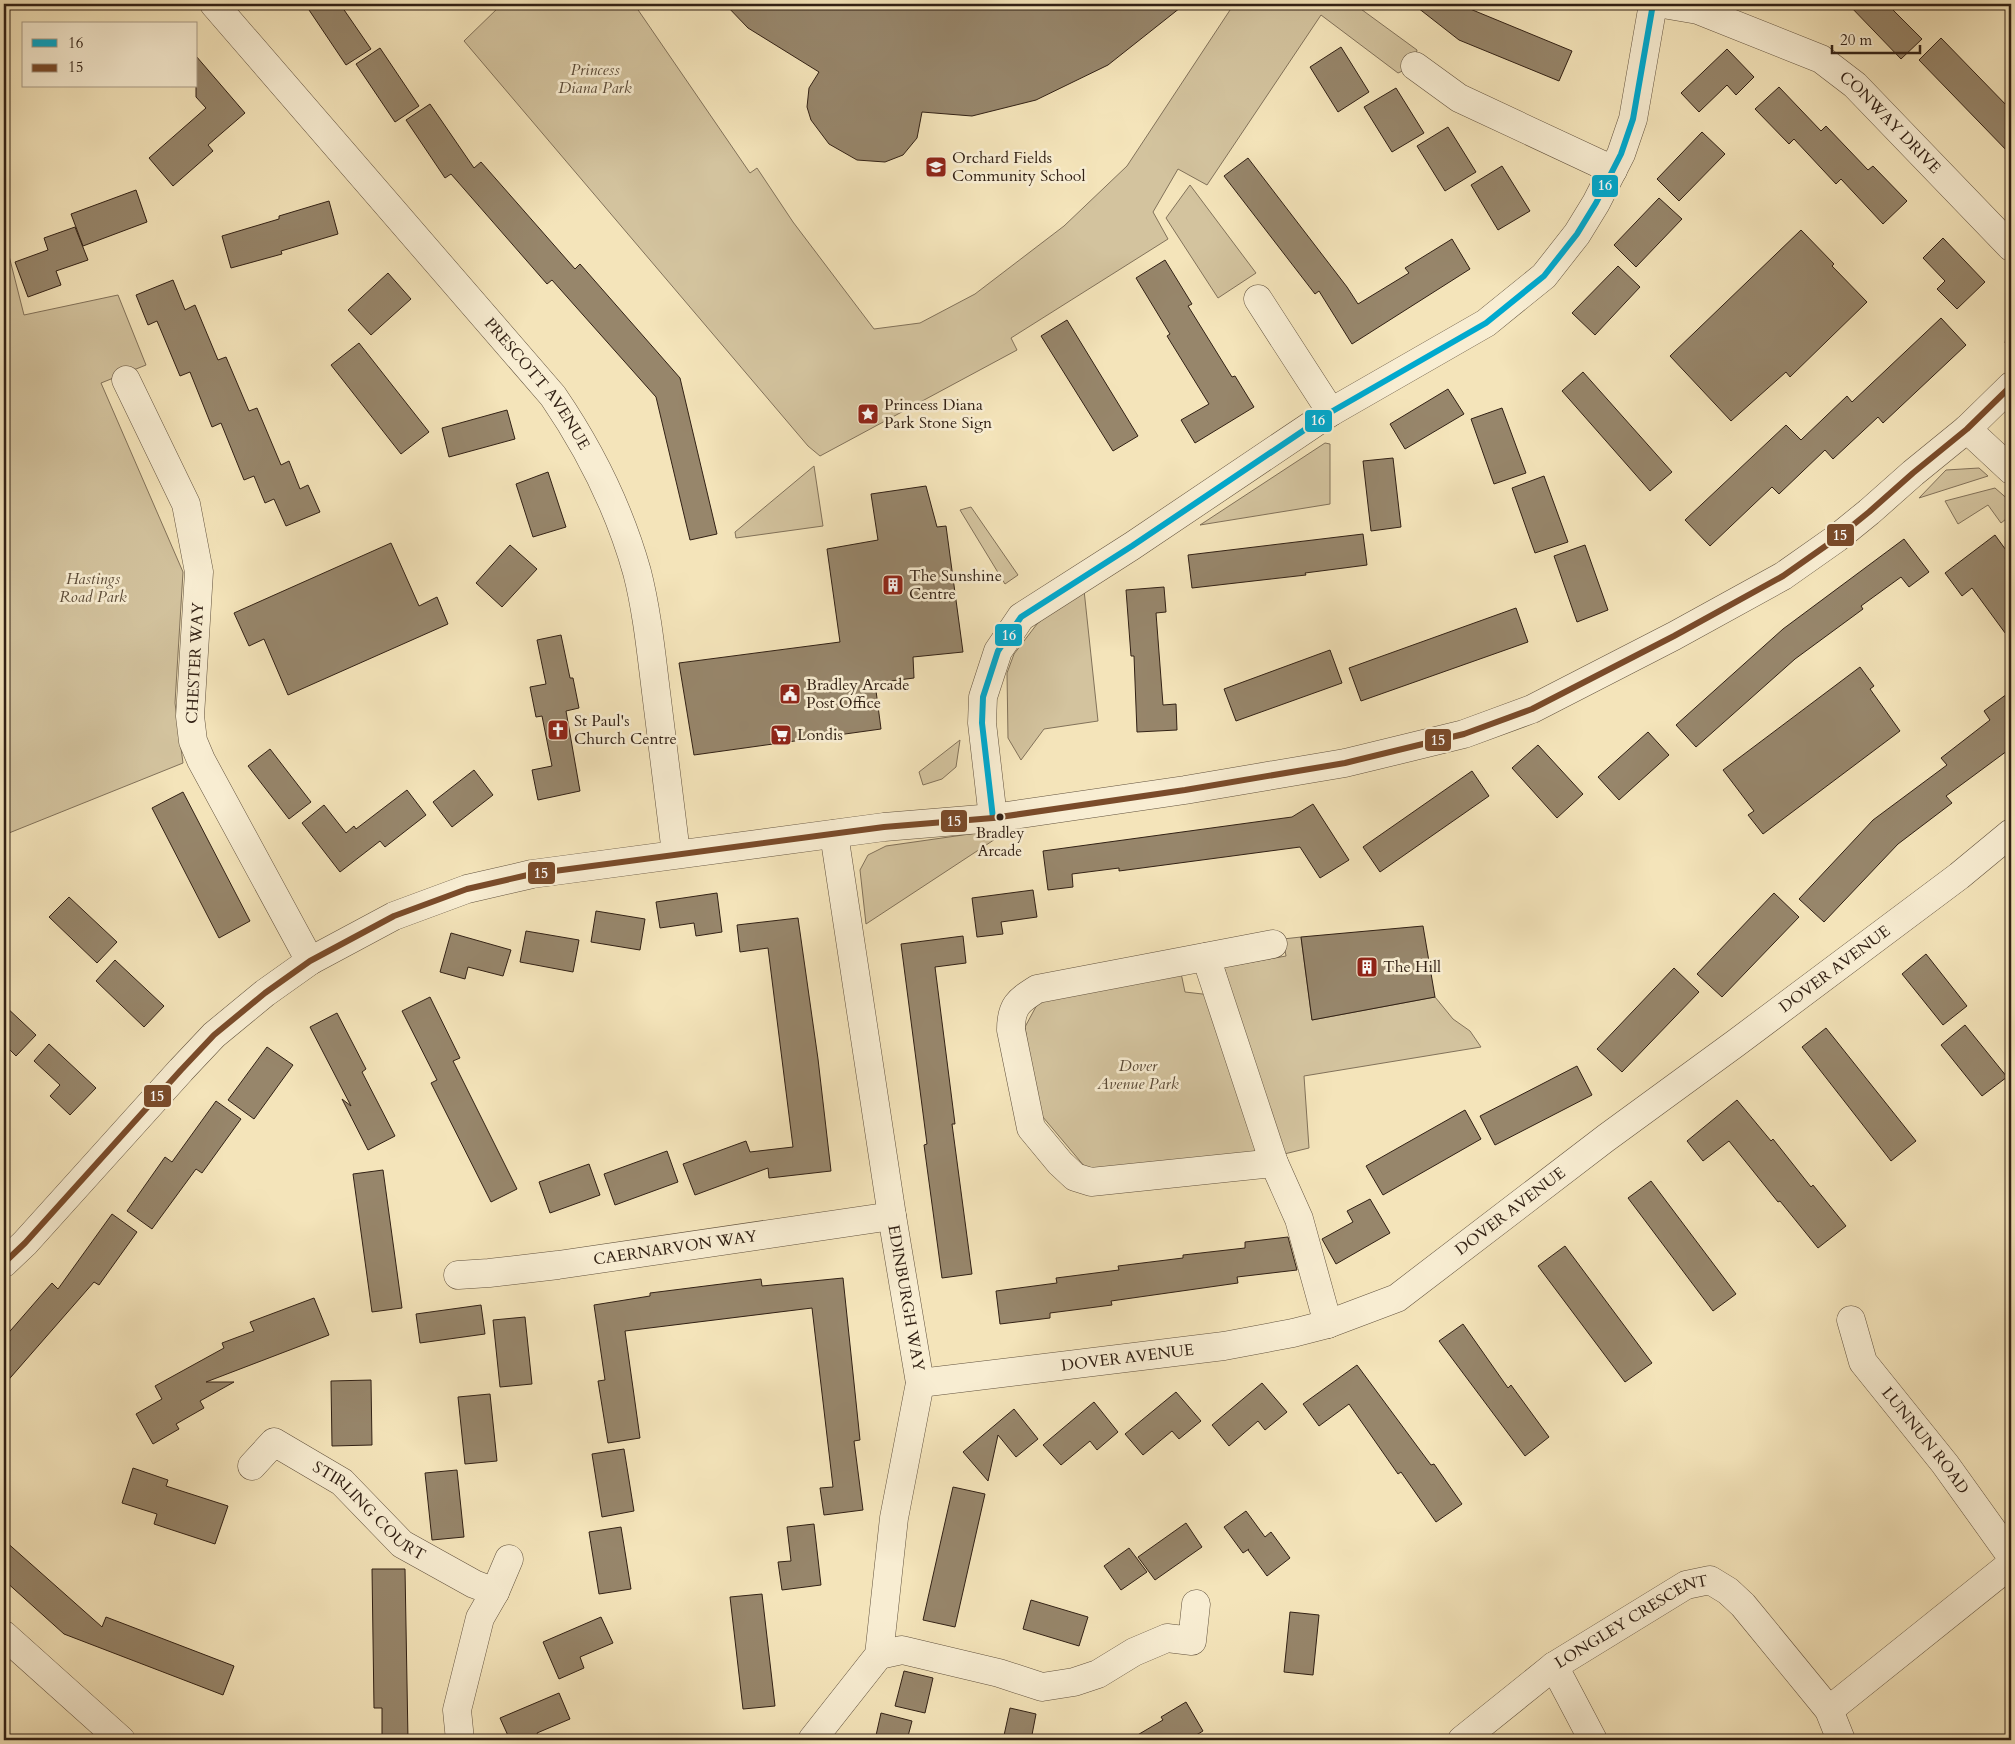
<svg xmlns="http://www.w3.org/2000/svg" width="2015" height="1744" viewBox="0 0 2015 1744" font-family="Cardo,serif">
  <style>
    .green { fill: #d3c39e; stroke: #82725a }
    .building { fill: #97866b; stroke: #322115 }
    .lines { fill: none; stroke-linecap: round; stroke-linejoin: round }
    .minor-casing { stroke: #62523e; stroke-width: 29 }
    .tertiary-casing { stroke: #62523e; stroke-width: 29 }
    .minor { stroke: #f8edd2; stroke-width: 28 }
    .tertiary { stroke: #f8edd2; stroke-width: 28 }
    .bus-1-casing { stroke: #f8edd2; stroke-width: 10 }
    .bus-2-casing { stroke: #f8edd2; stroke-width: 10 }
    .bus-1 { stroke: #00a9ce; stroke-width: 6 }
    .bus-2 { stroke: #7a4b2a; stroke-width: 6 }
    .bus-dot { fill: #322115; stroke: #f8edd2; stroke-width: 2 }
    .labels { text-anchor: middle; dominant-baseline: central; stroke-width: 5; stroke-linejoin: round; paint-order: stroke }
    .bus-label { font-size: 15px; fill: #322115; stroke: #f8edd2 }
    .park-label { font-size: 16px; font-style: italic; fill: #5a4a37; stroke: #f8edd2 }
    .street-label { font-size: 16px; fill: #322115; stroke: #f8edd2 }
    .poi-label { font-size: 16px; fill: #322115; stroke: #f8edd2; text-anchor: start }
    .line-badge { stroke: #f8edd2; stroke-width: 2 }
    .badge-label { font-size: 14px; text-anchor: middle; font-weight: bold; fill: #fff }
  </style>
  <rect width="100%" height="100%" fill="#f4e4ba"/>
  <filter id="stains"><feTurbulence type="fractalNoise" baseFrequency=".004" numOctaves="4"/><feColorMatrix values="0 0 0 0 .2 0 0 0 0 .09 0 0 0 0 .02 0 0 0 .5 -.17"/></filter>
  <radialGradient id="worn" r=".72"><stop offset=".6" stop-color="#630" stop-opacity="0"/><stop offset="1" stop-color="#630" stop-opacity=".3"/></radialGradient>
  <path class="green" d="M499,4H634L750,173L757,168L793,222L874,329L920,323L975,294L1064,226L1127,166L1234,4H1354L1417,50L1414,66L1398,73L1321,15L1207,185L1178,169L1153,212L1168,239L1011,338L1017,350L820,456L808,446L464,41L500,6Z
    M1190,185L1256,273L1218,298L1166,218Z
    M4,236L24,315L118,295L146,365L101,383L183,572L175,703L183,763L4,835Z
    M2011,305V337L2005,343Z
    M1325,443L1330,444V504L1200,525Z
    M814,466L823,526L736,538L735,532Z
    M1979,468L1988,476L1919,498L1946,470Z
    M1995,488L2011,502V515L2001,523L1988,505L1958,524L1945,501Z
    M971,507L1018,575L1005,584L960,510Z
    M1084,590L1098,721L1044,729L1021,760L1008,738L1007,673L1014,654L1037,624L1060,604Z
    M960,740L956,767L942,779L923,785L919,772Z
    M1012,828L866,924L860,870L868,855L886,846Z
    M1301,937L1312,1020L1435,997L1453,1019L1470,1031L1481,1047L1304,1076L1309,1148L1280,1155L1224,967L1286,956L1283,939Z
    M1181,973L1185,992L1211,995L1263,1155L1099,1172L1085,1167L1037,1110L1025,1027L1039,1001Z"/>
  <path class="building" d="M305,4H340L371,49L346,65Z
    M725,4L968,5L1185,4L1108,65L1036,100L972,116L922,112L917,138L903,155L885,162L857,160L829,144L811,120L807,107L809,88L819,72L748,28Z
    M1413,4H1458L1572,51L1559,81L1459,40Z
    M1848,4H1887L1922,39L1901,59Z
    M1941,38L2011,110V155L1919,60Z
    M1341,47L1369,92L1338,112L1310,67Z
    M380,48L419,106L395,122L356,64Z
    M1727,49L1754,77L1736,95L1727,85L1699,112L1681,93Z
    M196,56L245,113L208,145L213,151L173,186L149,158L206,108L196,97Z
    M1779,87L1821,131L1826,126L1868,170L1873,166L1907,201L1883,224L1841,179L1836,184L1794,139L1789,144L1755,109Z
    M1396,88L1424,133L1392,152L1364,107Z
    M430,104L474,168L481,162L575,269L580,264L680,378L717,534L690,540L656,397L552,280L547,284L451,174L445,178L406,120Z
    M1448,127L1476,172L1445,191L1417,146Z
    M1702,132L1725,154L1679,201L1657,179Z
    M1248,158L1347,287L1358,304L1409,273L1405,268L1452,239L1470,269L1352,344L1319,291L1315,294L1224,176Z
    M1502,166L1530,211L1498,230L1471,185Z
    M136,190L147,222L83,246L71,214Z
    M1659,198L1682,219L1636,267L1614,245Z
    M329,201L338,234L281,251L282,254L231,268L222,236L279,219V216Z
    M75,227L88,260L56,271L61,285L28,297L15,262L48,250L44,238Z
    M1801,230L1834,264L1832,266L1867,302L1790,377L1786,372L1731,421L1670,356Z
    M1943,238L1985,282L1957,309L1937,289L1945,281L1923,258Z
    M1165,260L1192,304L1188,306L1232,377L1235,376L1254,407L1195,443L1181,420L1209,404L1167,336L1170,334L1136,278Z
    M1618,266L1640,287L1595,335L1572,313Z
    M388,273L411,299L371,335L348,310Z
    M173,280L185,310L195,305L218,360L226,357L249,411L257,408L281,465L289,461L300,489L308,485L320,512L286,526L274,499L265,503L254,476L244,480L221,423L212,427L190,372L180,376L157,321L148,325L136,295Z
    M1941,318L1966,345L1883,423L1878,417L1833,459L1825,450L1779,494L1772,487L1710,546L1685,520L1786,425L1801,440L1847,396L1852,402Z
    M1067,320L1138,436L1113,451L1041,336Z
    M359,343L429,432L401,454L331,365Z
    M1583,372L1672,472L1650,491L1562,391Z
    M1448,389L1464,414L1405,449L1390,424Z
    M1502,408L1526,473L1494,484L1471,419Z
    M507,410L515,439L449,457L442,428Z
    M1393,458L1401,527L1371,531L1363,461Z
    M548,472L566,527L533,537L516,484Z
    M1544,476L1568,542L1535,553L1512,488Z
    M926,486L937,527L946,526L963,652L913,657L914,678L875,683L881,729L694,755L679,663L840,642L827,549L878,540L871,494Z
    M1363,534L1367,565L1305,573L1306,575L1192,588L1188,555Z
    M1995,535L2011,557V641L1972,588L1962,596L1945,573Z
    M1904,539L1929,572L1909,587L1901,577L1861,606L1863,609L1795,659L1696,747L1676,725L1783,629Z
    M391,543L419,606L437,597L448,624L288,695L264,639L249,646L234,613Z
    M510,545L537,569L502,607L476,583Z
    M1585,545L1608,610L1577,622L1554,556Z
    M1164,587L1166,612L1156,613L1163,705L1176,704L1177,730L1137,732L1134,656H1131L1126,590Z
    M1516,608L1528,642L1361,701L1349,668Z
    M561,635L570,678H573L579,708L566,711L580,791L538,800L532,770L552,766L542,716L536,717L530,687L546,684L537,640Z
    M1330,650L1342,683L1236,721L1224,689Z
    M1860,667L1874,686L1870,689L1900,731L1763,834L1748,815L1754,811L1723,770Z
    M2011,691V748L1946,796L1952,803L1898,844L1824,922L1799,899L1873,820L1947,765L1941,758L1990,720L1984,711Z
    M1648,732L1669,755L1619,800L1598,777Z
    M1538,745L1583,794L1557,818L1512,768Z
    M270,749L311,802L289,819L248,766Z
    M474,770L493,795L452,827L433,802Z
    M1472,771L1489,796L1380,872L1363,847Z
    M407,790L426,815L385,847L380,841L340,872L302,823L324,805L346,833L354,826L356,829Z
    M183,792L250,921L219,938L152,808Z
    M1313,804L1349,860L1320,878L1300,847L1119,871V868L1072,874L1073,887L1048,890L1043,851L1292,817Z
    M1033,890L1037,917L1001,922L1003,934L977,937L972,898Z
    M717,893L722,932L696,936L694,923L660,928L656,902Z
    M1774,893L1799,917L1722,997L1697,974Z
    M69,897L117,942L97,963L49,917Z
    M596,911L645,919L640,950L591,942Z
    M798,918L818,1059L831,1171L769,1178L768,1168L695,1195L683,1164L746,1141L750,1152L793,1147L768,948L740,952L737,925Z
    M1423,926L1435,997L1312,1020L1301,937Z
    M526,931L579,940L573,972L520,962Z
    M451,933L511,950L503,976L468,967L465,979L440,972Z
    M963,936L966,963L935,967L955,1124H952L972,1274L942,1278L924,1145L927,1144L901,944Z
    M1926,954L1967,1006L1943,1025L1902,974Z
    M115,960L164,1006L144,1027L96,981Z
    M1674,968L1699,992L1622,1072L1597,1049Z
    M430,997L460,1058L453,1061L517,1189L491,1202L431,1083L437,1080L402,1011Z
    M4,1005L36,1035L16,1056L4,1044Z
    M337,1013L366,1069L362,1072L395,1136L368,1150L342,1099L351,1106L310,1027Z
    M1965,1025L2007,1077L1982,1096L1941,1045Z
    M1826,1028L1916,1141L1891,1161L1802,1047Z
    M49,1044L96,1088L70,1115L50,1096L60,1085L34,1061Z
    M267,1047L293,1065L254,1119L228,1100Z
    M1577,1066L1592,1095L1495,1145L1480,1116Z
    M1737,1100L1771,1141L1773,1139L1811,1187L1813,1185L1846,1226L1818,1248L1780,1201L1778,1202L1729,1141L1703,1161L1687,1141Z
    M216,1101L241,1119L202,1173L196,1169L152,1229L127,1211L165,1157L172,1162Z
    M1465,1110L1481,1139L1383,1195L1366,1166Z
    M667,1151L678,1182L615,1205L604,1174Z
    M589,1164L600,1195L550,1213L539,1182Z
    M383,1170L402,1308L372,1312L353,1174Z
    M1651,1181L1736,1294L1713,1311L1628,1198Z
    M1370,1199L1390,1233L1336,1264L1322,1239L1353,1222L1347,1211Z
    M112,1214L137,1232L99,1285L94,1282L4,1385V1338L52,1283L58,1289Z
    M1288,1237L1297,1270L1237,1277L1238,1283L1111,1301L1112,1305L1050,1313V1318L1000,1324L996,1291L1057,1283L1056,1278L1119,1270L1118,1266L1183,1258V1255L1245,1248V1242Z
    M1565,1246L1652,1363L1625,1382L1538,1266Z
    M843,1278L860,1440L854,1441L863,1510L824,1515L820,1488L833,1487L812,1308L625,1331L640,1438L608,1443L598,1381L605,1380L594,1305L650,1296V1293L761,1279L762,1286Z
    M314,1298L329,1335L206,1382H234L200,1401L204,1408L176,1424L179,1429L153,1444L136,1414L162,1399L155,1386L224,1348L222,1343L254,1331L250,1322Z
    M481,1305L485,1334L420,1343L416,1314Z
    M525,1317L532,1384L500,1387L493,1320Z
    M1463,1324L1508,1388L1511,1385L1549,1437L1525,1456L1439,1341Z
    M1357,1365L1431,1465L1434,1464L1462,1504L1436,1522L1401,1472L1398,1474L1349,1404L1319,1426L1303,1404Z
    M371,1380L372,1445L332,1446L331,1381Z
    M1262,1383L1287,1412L1265,1430L1258,1421L1229,1446L1212,1425Z
    M1176,1392L1201,1421L1179,1439L1172,1431L1143,1455L1125,1434Z
    M490,1394L497,1461L465,1464L458,1397Z
    M1094,1402L1118,1432L1097,1450L1090,1441L1061,1465L1043,1445Z
    M1014,1409L1038,1439L1016,1457L998,1435L988,1481L963,1452Z
    M624,1449L634,1511L602,1517L592,1454Z
    M133,1468L168,1480L166,1486L228,1506L215,1544L154,1524L157,1514L122,1503Z
    M457,1470L464,1537L432,1540L425,1473Z
    M953,1487L985,1494L955,1627L923,1620Z
    M1246,1511L1265,1537L1271,1532L1290,1558L1267,1576L1248,1550L1249,1549L1243,1553L1224,1527Z
    M1186,1523L1202,1547L1155,1580L1138,1557Z
    M814,1524L821,1585L782,1590L778,1562L791,1561L787,1527Z
    M621,1527L631,1589L599,1594L589,1532Z
    M4,1540L102,1627L106,1617L234,1666L223,1695L64,1634L4,1580Z
    M1129,1548L1147,1572L1121,1590L1104,1566Z
    M372,1569H405L408,1740H382V1708H374Z
    M762,1594L775,1706L743,1709L730,1597Z
    M1031,1600L1088,1617L1079,1646L1023,1629Z
    M1290,1612L1319,1615L1313,1675L1284,1672Z
    M601,1617L613,1643L580,1657L584,1668L559,1679L543,1642Z
    M904,1671L933,1678L925,1713L895,1706Z
    M559,1693L570,1719L537,1733L540,1740H510L500,1718Z
    M1186,1702L1203,1731L1188,1740H1129L1163,1720L1161,1717Z
    M1010,1708L1036,1714L1031,1740H1003Z
    M881,1713L912,1721L907,1740H875Z"/>
  <g class="lines">
    <g class="minor-casing">
      <g id="minor">
        <path id="s1" d="M214,4L553,396C590,450 619,508 637,572C647,611 651,652 656,692C663,746 669,800 676,853"/>
        <path id="s2" d="M1663,4L1698,10L1821,59L1855,85L2011,247"/>
        <path d="M1415,66L1459,98L1613,170"/>
        <path d="M1258,299L1331,412"/>
        <path d="M126,380L186,504L199,572L190,716L193,741L201,760L310,961"/>
        <path d="M1967,429L2011,470"/>
        <path d="M993,818L982,723L983,697L998,651L1021,617L1132,546L1331,412L1486,323L1544,276L1577,234L1596,203L1621,154L1633,119L1653,4"/>
        <path d="M1273,944L1037,989C1018,1001 1011,1006 1011,1030L1031,1128L1060,1163L1075,1177L1091,1182L1274,1163"/>
        <path d="M1206,957L1274,1163L1299,1219L1328,1324"/>
        <path id="s3" d="M458,1275L489,1273L558,1265L892,1216"/>
        <path id="s4" d="M1851,1320L1863,1362L1945,1464L2011,1556"/>
        <path id="s5" d="M920,1383L1224,1346L1293,1333L1328,1324L1397,1298L1606,1138L1736,1043L1959,876L2011,833"/>
        <path id="s6" d="M252,1466L274,1442L342,1482L402,1544L474,1584L495,1592"/>
        <path d="M4,1635L121,1740"/>
        <path d="M879,1655L902,1650L999,1673L1042,1687L1074,1682L1098,1674L1134,1652L1167,1638L1192,1641L1196,1604"/>
        <path d="M1554,1666L1593,1740"/>
        <path d="M1829,1710L2011,1564"/>
        <path d="M460,1740L457,1710L480,1618L495,1592L509,1559"/>
        <path d="M812,1740L879,1655L894,1518L920,1383L892,1216L834,834"/>
        <path id="s7" d="M1462,1740L1554,1666L1686,1585L1710,1580L1728,1591L1743,1605L1829,1710L1841,1740"/>
      </g>
    </g>
    <g class="tertiary-casing">
      <path id="tertiary" d="M4,1263L25,1243L181,1070L214,1035L265,993L310,961L394,916L467,889L532,874L884,827L993,818L1185,790L1345,763L1464,734L1532,709L1674,636L1783,576L1837,538L1869,512L1913,473L1967,429L2011,386"/>
    </g>
    <use href="#minor" class="minor"/>
    <use href="#tertiary" class="tertiary"/>
    <g class="bus-1-casing">
      <path id="bus-1" d="M993,818L982,723L983,697L998,651L1021,617L1132,546L1331,412L1486,323L1544,276L1577,234L1596,203L1621,154L1633,119L1653,4"/>
    </g>
    <g class="bus-2-casing">
      <path id="bus-2" d="M4,1263L25,1243L181,1070L214,1035L265,993L310,961L394,916L467,889L532,874L884,827L993,818L1185,790L1345,763L1464,734L1532,709L1674,636L1783,576L1837,538L1869,512L1913,473L1967,429L2011,386"/>
    </g>
    <use href="#bus-1" class="bus-1"/>
    <use href="#bus-2" class="bus-2"/>
  </g>
  <defs>
    <g id="school-square" transform="scale(1.125)"><rect x="-9" y="-9" width="18" height="18" rx="4" fill="#8f2418" stroke="#f8edd2"/><path d="M0-5L7-2L0 1L-7-2ZM-4 1L0 2.5L4 1V4Q0 6-4 4Z" fill="#fff"/></g>
    <g id="sight-square" transform="scale(1.125)"><rect x="-9" y="-9" width="18" height="18" rx="4" fill="#8f2418" stroke="#f8edd2"/><path d="M0-6L1.8-2.2L6-1.7L2.9 1.2L3.7 5.4L0 3.3L-3.7 5.4L-2.9 1.2L-6-1.7L-1.8-2.2Z" fill="#fff"/></g>
    <g id="building-square" transform="scale(1.125)"><rect x="-9" y="-9" width="18" height="18" rx="4" fill="#8f2418" stroke="#f8edd2"/><path d="M-4-6H4V6H1V3H-1V6H-4ZM-2.5-4.3h1.7v1.8h-1.7ZM.8-4.3h1.7v1.8H.8ZM-2.5-1h1.7V.8h-1.7ZM.8-1h1.7V.8H.8Z" fill="#fff"/></g>
    <g id="civic-square" transform="scale(1.125)"><rect x="-9" y="-9" width="18" height="18" rx="4" fill="#8f2418" stroke="#f8edd2"/><path d="M-.6-6.5H3V-4.5H.6V-3L4-1V1h2V6H-6V1h2V-1L-.6-3ZM-1.2 2.5V6h2.4V2.5Z" fill="#fff"/></g>
    <g id="church-square" transform="scale(1.125)"><rect x="-9" y="-9" width="18" height="18" rx="4" fill="#8f2418" stroke="#f8edd2"/><path d="M-1.2-6h2.4v3.5h3.3v2.4h-3.3V6h-2.4V-.1h-3.3v-2.4h3.3Z" fill="#fff"/></g>
    <g id="supermarket-square" transform="scale(1.125)"><rect x="-9" y="-9" width="18" height="18" rx="4" fill="#8f2418" stroke="#f8edd2"/><path d="M-6-5.5h2.5l.6 2H6L4.5 2H-2.5L-4.4-4H-6ZM-1.5 3.2a1.3 1.3 0 1 0 .1 0ZM3 3.2a1.3 1.3 0 1 0 .1 0Z" fill="#fff"/></g>
  </defs>
  <g fill-rule="evenodd">
    <use href="#school-square" x="936" y="167"/>
    <use href="#sight-square" x="868" y="414"/>
    <use href="#building-square" x="893" y="585"/>
    <use href="#civic-square" x="790" y="694"/>
    <use href="#church-square" x="558" y="730"/>
    <use href="#supermarket-square" x="781" y="735"/>
    <use href="#building-square" x="1367" y="967"/>
  </g>
  <circle class="bus-dot" cx="1000" cy="817" r="4.5"/>
  <g class="labels">
    <g class="bus-label">
      <text x="1000" y="833">Bradley<tspan x="1000" dy="18">Arcade</tspan></text>
    </g>
    <g class="park-label">
      <text x="595" y="70">Princess<tspan x="595" dy="18">Diana Park</tspan></text>
      <text x="93" y="579">Hastings<tspan x="93" dy="18">Road Park</tspan></text>
      <text x="1138" y="1066">Dover<tspan x="1138" dy="18">Avenue Park</tspan></text>
    </g>
    <g class="street-label">
      <text stroke="none"><textPath href="#s2" startOffset="262">CONWAY DRIVE</textPath></text>
      <text stroke="none"><textPath href="#s1" startOffset="499">PRESCOTT AVENUE</textPath></text>
      <text transform="translate(195 663) rotate(-87)">CHESTER WAY</text>
      <text stroke="none"><textPath href="#s5" startOffset="1034">DOVER AVENUE</textPath></text>
      <text stroke="none"><textPath href="#s5" startOffset="629">DOVER AVENUE</textPath></text>
      <text stroke="none"><textPath href="#s3" startOffset="219">CAERNARVON WAY</textPath></text>
      <text transform="translate(906 1298) rotate(80)">EDINBURGH WAY</text>
      <text stroke="none"><textPath href="#s5" startOffset="209">DOVER AVENUE</textPath></text>
      <text stroke="none"><textPath href="#s4" startOffset="144">LUNNUN ROAD</textPath></text>
      <text stroke="none"><textPath href="#s6" startOffset="151">STIRLING COURT</textPath></text>
      <text stroke="none"><textPath href="#s7" startOffset="208">LONGLEY CRESCENT</textPath></text>
    </g>
    <g class="poi-label">
      <text x="952" y="158">Orchard Fields<tspan x="952" dy="18">Community School</tspan></text>
      <text x="884" y="405">Princess Diana<tspan x="884" dy="18">Park Stone Sign</tspan></text>
      <text x="909" y="576">The Sunshine<tspan x="909" dy="18">Centre</tspan></text>
      <text x="806" y="685">Bradley Arcade<tspan x="806" dy="18">Post Office</tspan></text>
      <text x="574" y="721">St Paul's<tspan x="574" dy="18">Church Centre</tspan></text>
      <text x="797" y="735">Londis</text>
      <text x="1383" y="967">The Hill</text>
    </g>
  </g>
  <g class="line-badge">
    <rect x="1591" y="174" width="28" height="24" rx="5" fill="#00a9ce"/>
    <rect x="1304" y="409" width="29" height="24" rx="5" fill="#00a9ce"/>
    <rect x="1826" y="523" width="29" height="24" rx="5" fill="#7a4b2a"/>
    <rect x="994" y="623" width="29" height="24" rx="5" fill="#00a9ce"/>
    <rect x="1424" y="728" width="28" height="24" rx="5" fill="#7a4b2a"/>
    <rect x="940" y="809" width="28" height="24" rx="5" fill="#7a4b2a"/>
    <rect x="527" y="861" width="29" height="24" rx="5" fill="#7a4b2a"/>
    <rect x="143" y="1084" width="29" height="24" rx="5" fill="#7a4b2a"/>
  </g>
  <g class="badge-label">
    <text x="1605" y="190">16</text>
    <text x="1318" y="425">16</text>
    <text x="1840" y="540">15</text>
    <text x="1009" y="640">16</text>
    <text x="1438" y="745">15</text>
    <text x="954" y="826">15</text>
    <text x="541" y="878">15</text>
    <text x="157" y="1101">15</text>
  </g>
  <rect width="2015" height="1744" fill="none" stroke="#f4e4ba" stroke-width="20"/>
  <rect x="5" y="5" width="2005" height="1734" fill="none" stroke="#322115" stroke-width="2.5"/>
  <rect x="10" y="10" width="1995" height="1724" fill="none" stroke="#322115"/>
  <rect x="22" y="22" width="175" height="65" fill="#f8edd2" stroke="#a99b86"/>
  <rect x="32" y="39" width="25" height="8" fill="#00a9ce" stroke="#a99b86"/>
  <text x="68" y="48" font-size="15" fill="#322115">16</text>
  <rect x="32" y="64" width="25" height="8" fill="#7a4b2a" stroke="#a99b86"/>
  <text x="68" y="72" font-size="15" fill="#322115">15</text>
  <path d="M1832 45v8h88v-8" fill="none" stroke="#322115" stroke-width="2.5"/>
  <text x="1840" y="45" font-size="15" fill="#322115" stroke="#f8edd2" stroke-width="4" paint-order="stroke">20 m</text>
  <rect width="100%" height="100%" filter="url(#stains)"/>
  <rect width="100%" height="100%" fill="url(#worn)"/>
</svg>
